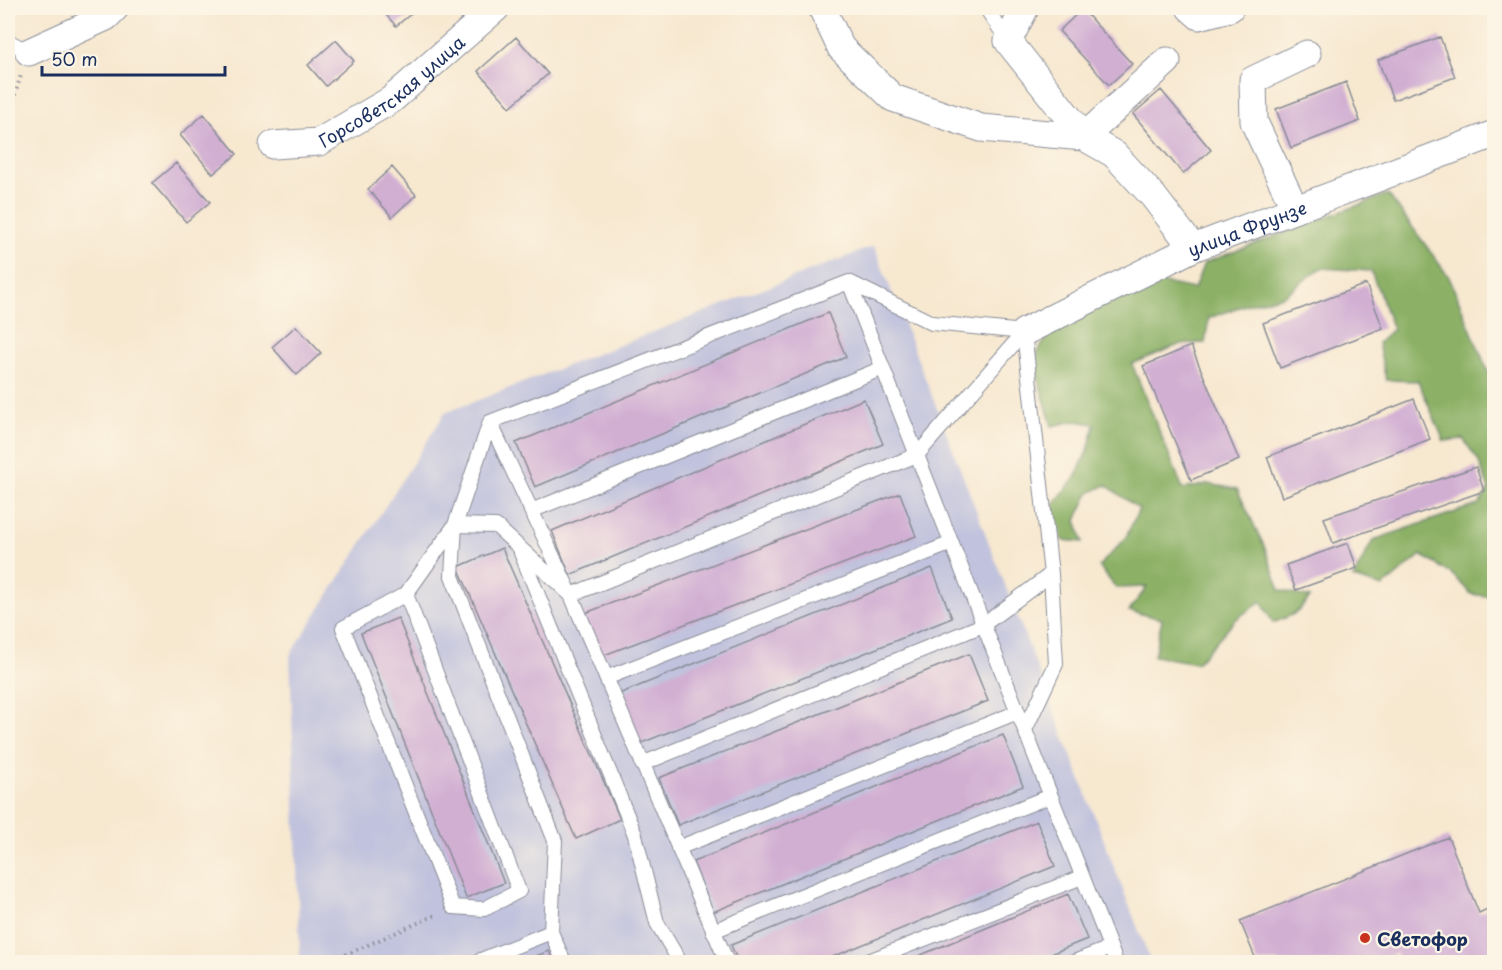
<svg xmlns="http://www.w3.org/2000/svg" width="1502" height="970" viewBox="0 0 1502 970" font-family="'Playpen Sans',sans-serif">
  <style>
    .industrial { fill: #c1c2dd }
    .forest { fill: #8cb166; stroke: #547062; stroke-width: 1.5 }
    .building { fill: #d1afd3 }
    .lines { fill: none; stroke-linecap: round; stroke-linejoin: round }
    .service-casing { stroke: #898c97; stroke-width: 16 }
    .minor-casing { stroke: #898c97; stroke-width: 29 }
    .path { stroke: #898c97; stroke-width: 4; stroke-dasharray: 1.5 4.5; stroke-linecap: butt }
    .service { stroke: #fff; stroke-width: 14 }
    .minor { stroke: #fff; stroke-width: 27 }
    .poi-dot { fill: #c8321e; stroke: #fcf5e5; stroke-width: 2 }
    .labels { text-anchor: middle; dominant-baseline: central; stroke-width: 4.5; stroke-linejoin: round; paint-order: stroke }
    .street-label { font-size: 18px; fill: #1b2f5e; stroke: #fcf5e5 }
    .poi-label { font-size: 18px; font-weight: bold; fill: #1b2f5e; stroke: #fcf5e5; text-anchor: start }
  </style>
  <rect width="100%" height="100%" fill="#fcf5e5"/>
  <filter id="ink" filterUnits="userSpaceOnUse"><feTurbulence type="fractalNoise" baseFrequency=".0167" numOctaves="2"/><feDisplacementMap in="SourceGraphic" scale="12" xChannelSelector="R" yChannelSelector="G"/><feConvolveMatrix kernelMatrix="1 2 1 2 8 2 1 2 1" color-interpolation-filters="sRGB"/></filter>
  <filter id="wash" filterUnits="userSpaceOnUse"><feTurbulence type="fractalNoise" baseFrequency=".008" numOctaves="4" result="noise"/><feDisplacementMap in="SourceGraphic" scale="24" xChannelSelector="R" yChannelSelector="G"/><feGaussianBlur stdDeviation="1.35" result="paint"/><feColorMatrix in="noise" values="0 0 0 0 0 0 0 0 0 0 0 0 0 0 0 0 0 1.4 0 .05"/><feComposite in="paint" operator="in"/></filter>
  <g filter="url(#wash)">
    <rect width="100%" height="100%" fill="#f7e8d0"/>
    <path class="industrial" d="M874,246L1151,962H300L290,655L445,413Z"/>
    <path class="forest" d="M1388,194L1449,277L1494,386V597L1471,594L1452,574L1421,555L1383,587L1353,578L1373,540L1479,504L1489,489L1478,460L1463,439L1444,441L1418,381L1386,380L1378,343L1393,329L1371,271L1321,268L1283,296L1245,305L1209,318L1205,343L1181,344L1132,364L1183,489L1208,484L1237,489L1264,546L1280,590L1310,598L1296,613L1273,623L1261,601L1234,621L1197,663L1154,656L1162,619L1129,611L1147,587L1116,588L1099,566L1125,539L1139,509L1106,485L1089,493L1076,520L1083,542L1062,540L1053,505L1075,478L1089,447L1095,424L1075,421L1052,426L1033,361L1051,329L1154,281L1194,289L1204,263Z"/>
    <g id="blocks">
      <path class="building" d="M380,8H418L396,26Z
        M1082,9L1132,64L1109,85L1059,31Z
        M516,37L548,74L510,107L478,71Z
        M1440,37L1455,77L1393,100L1378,60Z
        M336,40L354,61L326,86L308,65Z
        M1346,82L1360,121L1291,148L1276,109Z
        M1161,90L1211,150L1183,174L1133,114Z
        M204,114L237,154L213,174L180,135Z
        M176,163L210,202L186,222L152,183Z
        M392,167L416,195L392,217L368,189Z
        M1366,284L1383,328L1280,368L1263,323Z
        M828,313L846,357L535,487L516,443Z
        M296,326L321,353L297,375L272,347Z
        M1191,346L1239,460L1191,480L1143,366Z
        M864,399L883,444L570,575L552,531Z
        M1414,399L1430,439L1282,497L1267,457Z
        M1476,467L1484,491L1333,543L1324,518Z
        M900,493L916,536L599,657L583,614Z
        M1348,543L1357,568L1296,590L1286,565Z
        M502,548L620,819L576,839L458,567Z
        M932,568L952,618L639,744L619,694Z
        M398,618L504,883L466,898L361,633Z
        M969,654L988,701L678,825L659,778Z
        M1003,735L1023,786L713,912L693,862Z
        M1037,821L1055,866L820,962H738L731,945Z
        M1448,837L1479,913L1494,906V959L1486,962H1400L1396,953L1372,962H1257L1240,921Z
        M1068,894L1087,939L1031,962H904Z
        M549,951L554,962H521Z"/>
    </g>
  </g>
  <g filter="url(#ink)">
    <use href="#blocks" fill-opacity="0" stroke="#898c97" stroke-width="1.5"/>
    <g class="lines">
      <g class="service-casing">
        <path id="service" d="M986,8L1008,41
          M8,41L29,52
          M849,282L1116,962
          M490,422L571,595L727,962
          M531,511L883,368
          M521,553L635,835L657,923L680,962
          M406,594L519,891L484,909L453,907L343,628L406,594L455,525L490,422L849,282L932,323L1024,332
          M571,595L917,455L1024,332
          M606,678L952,543
          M1025,730L1056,664L1051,574
          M642,764L983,625L1051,574L1024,332
          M678,848L1018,712
          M713,931L1050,796
          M482,962L481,960L551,932
          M564,962L551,932L555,841L452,576L455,525L496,526L571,595
          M866,962L1082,877
          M1074,962L1110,948"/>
      </g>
      <g class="minor-casing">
        <g id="minor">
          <path d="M822,8L841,48L893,98L981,128L1084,137"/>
          <path d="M1025,8L1008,41L1084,137L1114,154L1153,196L1193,248"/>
          <path d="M1190,8L1199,16L1230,8"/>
          <path d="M29,52L106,17L115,8"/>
          <path d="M1084,137L1167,61"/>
          <path id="s1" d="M273,145L319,142L391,100L496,8"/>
          <path d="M1295,209L1254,122L1253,80L1307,54"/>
          <path id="s2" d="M1024,332L1193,248L1494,134"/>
        </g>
      </g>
      <path class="path" d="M8,118L21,75
        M329,962L438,914"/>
      <use href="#service" class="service"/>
      <use href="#minor" class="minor"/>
    </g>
  </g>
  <circle class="poi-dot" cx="1365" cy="938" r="6"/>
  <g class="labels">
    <g class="street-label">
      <text stroke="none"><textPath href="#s1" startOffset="135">Горсоветская улица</textPath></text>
      <text stroke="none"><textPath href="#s2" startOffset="246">улица Фрунзе</textPath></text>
    </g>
    <g class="poi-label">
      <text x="1377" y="938">Светофор</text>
    </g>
  </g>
  <rect width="1502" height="970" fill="none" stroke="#fcf5e5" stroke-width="30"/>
  <path d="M42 66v9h183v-9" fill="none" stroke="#1b2f5e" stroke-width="3"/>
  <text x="51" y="66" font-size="18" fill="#1b2f5e" stroke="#fcf5e5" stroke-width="4.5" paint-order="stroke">50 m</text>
</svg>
